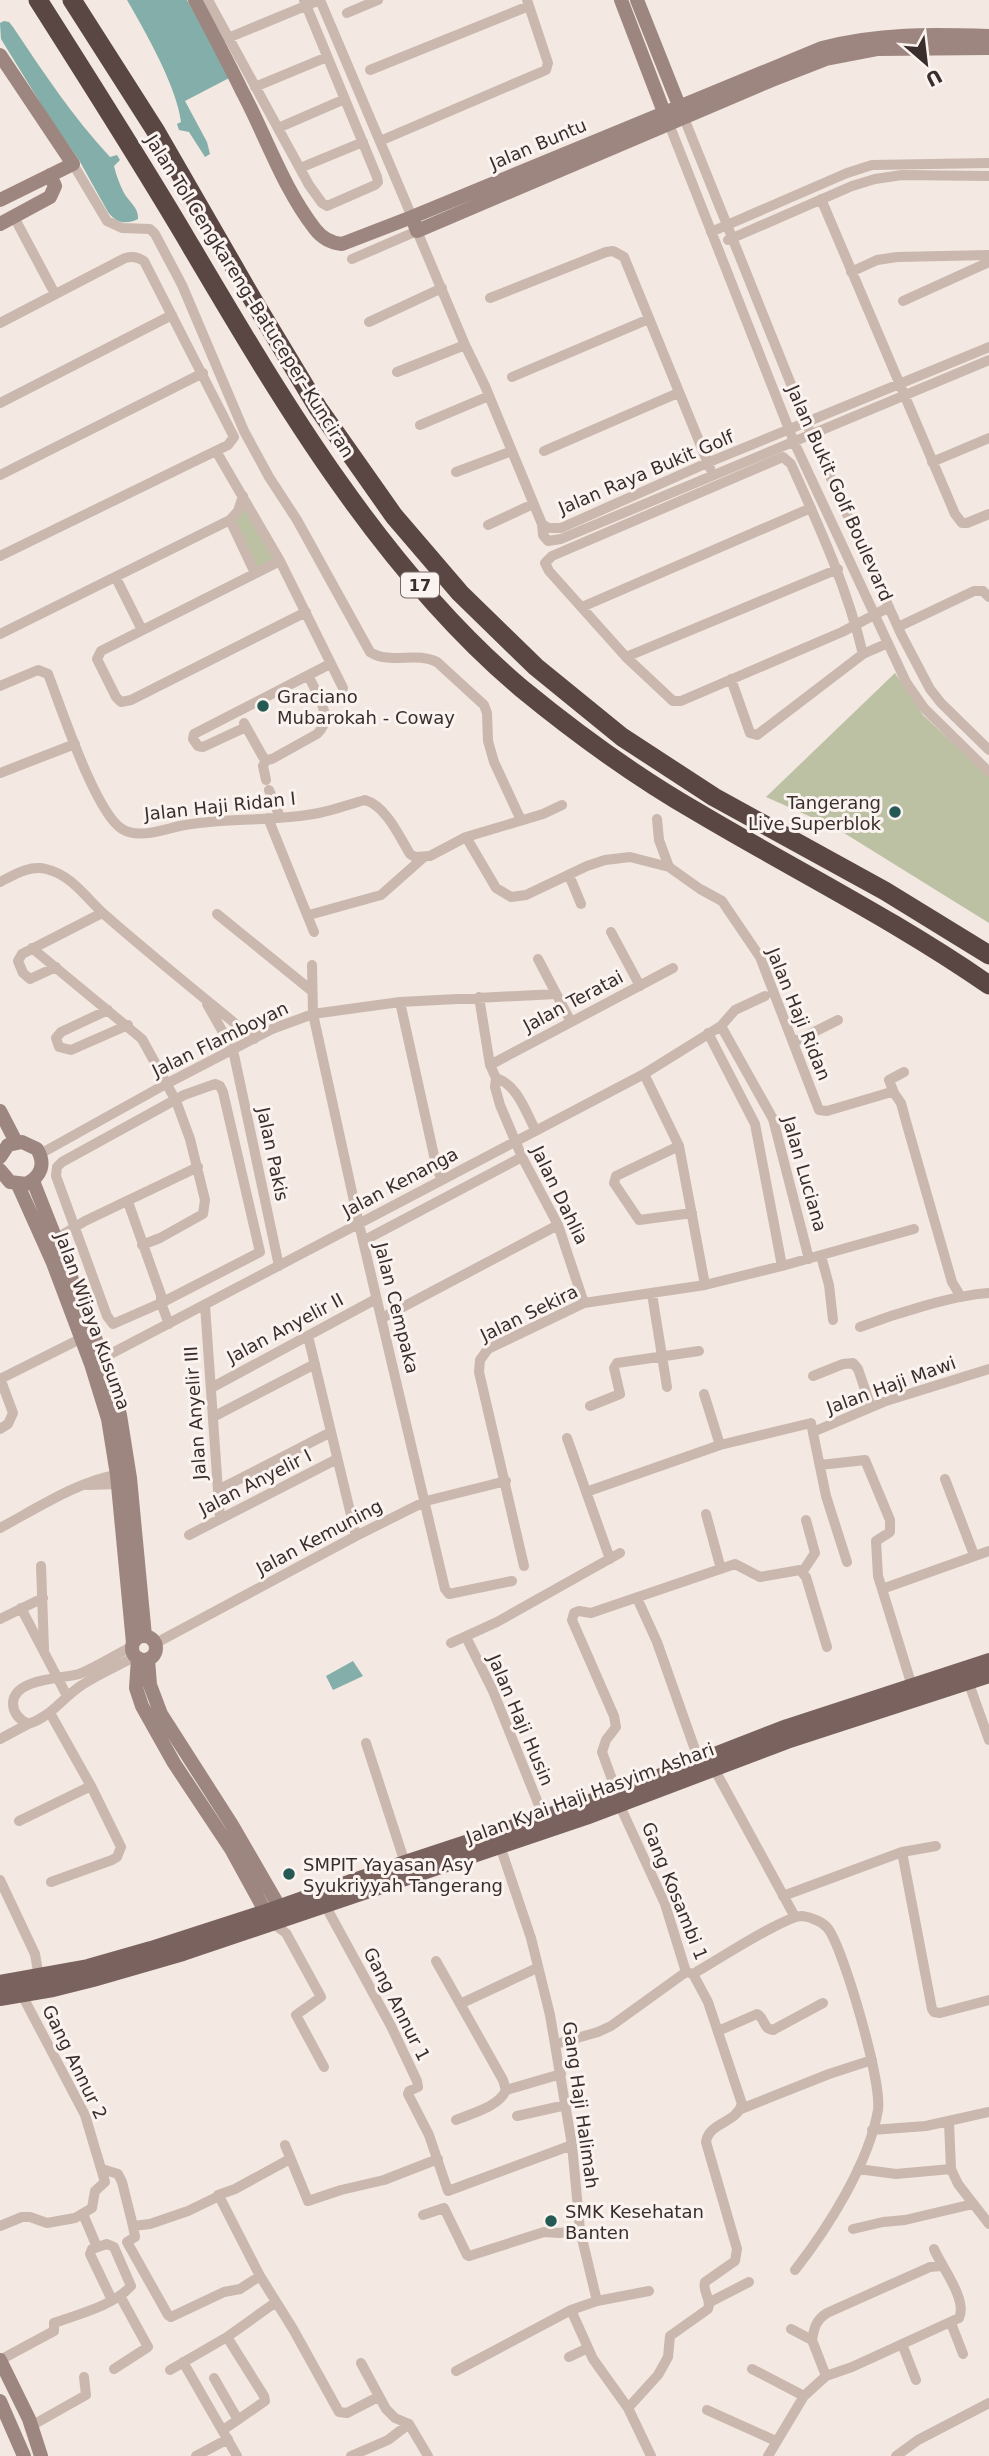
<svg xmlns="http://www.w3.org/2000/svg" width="989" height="2456" viewBox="0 0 989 2456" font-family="'DejaVu Sans',sans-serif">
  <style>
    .green { fill: #bcc1a3 }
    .water { fill: #83aea9 }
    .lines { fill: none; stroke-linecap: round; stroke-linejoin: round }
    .street { stroke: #cab7ae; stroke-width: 10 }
    .secondary { stroke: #9e8680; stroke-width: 14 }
    .primary { stroke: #7a635e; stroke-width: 16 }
    .highway { stroke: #5a4744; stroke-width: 19 }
    .poi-dot { fill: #245954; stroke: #faf3ef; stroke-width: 2.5 }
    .labels { text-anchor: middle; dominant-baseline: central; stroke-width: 6; stroke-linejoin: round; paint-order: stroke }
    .shield { fill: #faf3ef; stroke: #746966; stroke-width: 2 }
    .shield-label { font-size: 16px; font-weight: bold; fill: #3a2e2c }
    .street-label { font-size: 18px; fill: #3a2e2c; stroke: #faf3ef }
    .poi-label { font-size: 18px; fill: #3a2e2c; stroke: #faf3ef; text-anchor: start }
  </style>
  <rect width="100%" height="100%" fill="#f3e8e2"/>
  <path class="green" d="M244,505L276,560L257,569L234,522Z
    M895,673L923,715L989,777V923L836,828L766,797Z"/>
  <path class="water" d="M127,0H187L231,77L185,101L207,142L210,154L205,157L189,132L179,130L177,124L181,122C177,87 145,31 127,0Z
    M4,21L9,22L13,27C43,72 73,117 110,157L117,155L120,160L114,166C116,175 120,185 124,193C129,202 139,208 138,219C126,225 116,223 108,212L79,160L49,117L1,39L0,23Z
    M353,1661L363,1676L333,1690L326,1676Z"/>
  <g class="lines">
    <path class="street" d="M208,0L309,185L322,203L327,206L375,185L378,182L377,177L304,0
      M347,13L378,0
      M228,38L320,0L412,217
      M370,70L529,6
      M255,87L327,57
      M684,118L811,434L901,634L930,689L941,703L989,750
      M669,124L794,442L906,682L924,708L989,772
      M278,128L345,99
      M380,141L546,70L548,63L527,0
      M73,164L107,221L122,228L150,229L155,234L182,285L244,431L269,477L297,520L370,652C390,665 416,651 437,662L484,705L487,713L488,741L494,762L521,820
      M300,168L363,142
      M821,199L955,514L962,523H967L989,514
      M14,217L55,294
      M711,232L847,173L872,165L989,163
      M728,240L852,186L875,179L902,175L989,176
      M352,259L417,231L465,345L485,386L542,524L543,535L548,541L561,539L989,360
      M851,272L877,260L897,257L989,255
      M490,298L606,252L613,251L624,257L710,468
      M903,301L989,262
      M369,322L442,288
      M0,323L125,258C133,256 137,257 144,261L234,437L228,445L0,556
      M397,372L465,345
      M512,377L649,319
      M0,403L172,315
      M420,425L489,396
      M216,451L280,561L343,688
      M544,451L678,393
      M932,462L989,438
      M456,472L512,451
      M0,475L203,373
      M230,520L255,573
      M542,524L548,528H561L707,463L989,347
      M488,525L533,504
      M280,561L101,651L97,659L116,697L121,702L131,700L306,612
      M116,578L142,630
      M582,607L811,508
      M898,627L974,591H983L989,597
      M0,634L230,520L238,511L243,496
      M863,654C847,587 819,526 791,464L783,457L552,556L545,563L549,571L626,657L673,701H681L842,632L889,607
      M626,657L838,569
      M731,679L750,733L757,735L863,654L888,643
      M0,686L38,670L48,674C61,707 95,812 122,829C140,840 166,828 185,825C229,817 275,822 319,813C335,810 350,804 365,800C386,806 399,836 410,854L415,857L430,856L466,837
      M244,723L263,757L266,760L272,759L317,734C335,718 317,695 309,677
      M246,727L203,747L198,746L193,739L194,734L330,664
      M0,773L75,744
      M266,780L263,766L266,760
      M269,790L280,817
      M562,805L543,814L466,837L496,888L511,897L526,895L587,866L605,860L630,857L669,867L700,889L722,901L760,957L819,1110L827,1111L888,1093H894L901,1103L907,1125L952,1282L961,1297
      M268,818L314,932
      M657,819L659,840L669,867
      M569,875L581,904
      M0,882C14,875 29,865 46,869C72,875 86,898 105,915C153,957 204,998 254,1039
      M217,914L312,991
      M309,915L381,895L424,857
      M611,932L640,986
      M32,948L142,1039L176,1101L190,1139L205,1200L203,1214L160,1238L142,1245
      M538,959L571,1022
      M312,965L313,1014L359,1224L445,1589L449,1594L512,1581
      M56,967L30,979L23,973L18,961L22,954L102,913
      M479,997L490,1065L496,1078L495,1087L500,1105L522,1157L558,1225L584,1303
      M400,1002L437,1169L442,1180
      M207,1004L233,1050L279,1266
      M108,1010L61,1032L56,1038L59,1047L71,1050L128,1025
      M721,1026L773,1119L809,1259
      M708,1033L755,1124L782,1266
      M794,1042L838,1020
      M490,1065L673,968
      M644,1074L679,1146L705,1285
      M496,1078C518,1085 526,1113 536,1131
      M215,1084L220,1086L223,1092L260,1252L161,1303L113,1324L107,1316L56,1176L57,1167L62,1162L184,1095Z
      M894,1093L889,1080L904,1072
      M679,1146L616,1176L614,1183L639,1220L692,1213
      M40,1154L166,1084L272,1029L313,1014L400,1002L556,994
      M128,1202L161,1295V1303L169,1324
      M57,1238L85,1221L198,1167
      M363,1241L522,1157
      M821,1256L829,1285L833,1320
      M652,1294L667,1387
      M205,1305L220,1519
      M382,1318L558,1225
      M860,1327C894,1314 954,1295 989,1293
      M308,1336L356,1536
      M99,1360L644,1074L721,1026L735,1010L765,996
      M813,1376L843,1364L853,1363L858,1369L871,1407
      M0,1378L13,1413L8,1424L0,1429
      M0,1379L82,1338
      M211,1388L376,1299
      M704,1394L720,1445
      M590,1406L620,1394L614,1368L617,1363L699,1351
      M213,1417L315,1364
      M813,1432L886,1401L989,1369
      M567,1438L610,1559
      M820,1465L865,1460L890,1520V1532L876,1541L878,1576L912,1686
      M945,1479L974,1555
      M87,1485L118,1484
      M218,1490L331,1432
      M586,1492L720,1445L811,1423L826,1496L847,1562
      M706,1514L721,1569
      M0,1528C34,1510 80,1480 117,1475
      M189,1535L337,1459
      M41,1566L44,1649
      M524,1566L479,1372L480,1360L488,1349L584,1303L705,1285L782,1266L914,1229
      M803,1571L815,1553L806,1520
      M882,1589L989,1551
      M637,1598L657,1642L699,1761
      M21,1608L67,1696
      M0,1619L43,1598
      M466,1637L493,1691L544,1818
      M156,1643L356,1536L426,1501L506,1481
      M451,1643L497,1622L620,1553
      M133,1646C115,1655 97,1667 79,1674C62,1679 14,1678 13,1703C13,1713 20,1720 28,1724C51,1717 62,1698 82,1685C98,1674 118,1666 136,1656
      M968,1681L989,1740
      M50,1713L91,1786L121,1847L117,1857L112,1860L51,1882
      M0,1739L28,1724
      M366,1743L405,1863
      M711,1763L795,1917
      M617,1793L602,1752L606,1740L616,1727L614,1716L572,1620L574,1613L579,1611L591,1613L735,1564L760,1577L800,1570L806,1577L827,1647
      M620,1806L665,1904L686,1972L693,1974L708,2002L742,2104C736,2124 709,2122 706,2142L737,2249L735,2261L705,2282C702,2292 712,2299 708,2309L670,2336L668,2357L658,2375L628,2408
      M19,1821L91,1786
      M902,1852L932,2009L934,2012L940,2013L989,2000
      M0,1880L35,1954L39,1977
      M783,1896L902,1852L936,1846
      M325,1905L391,2026L417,2081L418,2087L409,2091L408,2094L429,2135L448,2191L572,2145
      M272,1923L286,1933L321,1997L296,2015L324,2067
      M436,1961L503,2080L506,2090L561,2074
      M693,1974C713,1963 784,1916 802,1916C811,1917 824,1922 829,1930C845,1954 882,2082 878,2110C869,2163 828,2228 795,2270
      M460,2004L537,1968
      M718,2031L757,2014C765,2018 763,2029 773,2030L823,2003
      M556,2044L598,2032L611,2026L686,1972
      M741,2109L829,2074L872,2060
      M517,2116L566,2105
      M456,2120C472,2113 499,2107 506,2090
      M949,2122L951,2169L958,2184L989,2224
      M872,2130L926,2126L989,2112
      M285,2145L308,2201L341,2190L384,2180L438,2159
      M102,2169L118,2174L122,2182L133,2226L150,2224L188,2211L219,2196L260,2276L293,2329L339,2412L347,2413L378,2397
      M858,2169L896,2174L951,2169
      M218,2195L235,2189L290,2159
      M83,2214L97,2247
      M423,2215L444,2208L467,2255L469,2256L544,2232L560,2233L580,2230
      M0,2226L22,2217H30L47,2223L75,2218L92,2208L95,2191L105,2182L85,2115L22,1995
      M133,2226L135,2237L127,2242L168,2315L171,2317L224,2292L240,2289L260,2276
      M853,2229L883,2222L905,2220L973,2204
      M597,2301L649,2291
      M710,2302L749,2282
      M571,2310L593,2359L628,2408L651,2456
      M951,2323L963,2354
      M791,2329L812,2340L826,2376
      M812,2340C814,2328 816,2320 827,2313L930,2267L941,2266
      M902,2344L916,2380
      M569,2357L588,2348
      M0,2360L54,2331V2323C79,2314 113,2306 131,2286L114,2247L107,2244L92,2249L90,2254L112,2300
      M183,2362L237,2456
      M361,2363L386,2409L395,2418L409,2424L428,2456
      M114,2369L148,2347L120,2296
      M752,2369L804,2396
      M170,2370L227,2337L276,2302
      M456,2371L571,2310L597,2301L580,2230L572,2145L550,2015L531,1938L500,1846
      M214,2378L238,2420
      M707,2410L776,2441
      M31,2426L86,2395L84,2377
      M223,2430L265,2401L264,2396L227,2337
      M196,2456L228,2439
      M351,2456L388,2440L409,2424
      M768,2456L804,2396L826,2376L852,2367L959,2318C968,2300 941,2266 934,2249
      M896,2456L918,2440L989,2403"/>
    <path class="secondary" d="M195,0C211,30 227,60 242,91C266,136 283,188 315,229C322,238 331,243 342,244L412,217L822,48C878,33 932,34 989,36
      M621,0L667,120
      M637,0L682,113
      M0,55L73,164L0,200
      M412,217L417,231L772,80L826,59L878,49L989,48
      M0,224L50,197L55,186L50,175
      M0,1111L16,1142
      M0,1157L8,1145L22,1142L37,1149C46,1164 41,1177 26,1184L10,1182L0,1170
      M33,1181L103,1358L120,1415L130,1478L145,1636
      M18,1185L53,1263L91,1364L108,1419L117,1475L133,1643
      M132 1648a12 12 0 1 1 24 0a12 12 0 1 1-24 0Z
      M138,1658L136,1688L142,1706L174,1763L231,1849L270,1920
      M148,1659L150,1685L161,1714L232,1825L284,1915
      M0,2360L29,2419L41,2456
      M0,2401L24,2456"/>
    <path class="primary" d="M0,1983L88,1967L151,1949L266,1912L405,1863L617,1793L787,1727L989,1661
      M0,1998L53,1989L93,1979L183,1953L586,1817L787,1741L989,1675"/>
    <path class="highway" d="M38,0C87,77 136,154 183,233C277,392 378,567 521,688C577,734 636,777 699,813C795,870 897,921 989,985
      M72,0L155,130L253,300L318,408L394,516L460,593L536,667L622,737L714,797L885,891L989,955"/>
  </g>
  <g class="poi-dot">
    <circle cx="263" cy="706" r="7"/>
    <circle cx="895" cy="812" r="7"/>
    <circle cx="289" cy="1874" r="7"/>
    <circle cx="551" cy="2221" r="7"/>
  </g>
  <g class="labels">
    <rect class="shield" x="401" y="572.5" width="38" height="25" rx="5"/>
    <g class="shield-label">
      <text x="420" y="585">17</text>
    </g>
    <g class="street-label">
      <text transform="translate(538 144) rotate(-23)">Jalan Buntu</text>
      <text transform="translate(250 296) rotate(58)">Jalan Tol Cengkareng–Batuceper–Kunciran</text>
      <text transform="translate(646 472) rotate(-23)">Jalan Raya Bukit Golf</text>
      <text transform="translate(840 493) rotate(66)">Jalan Bukit Golf Boulevard</text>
      <text transform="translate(220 806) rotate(-6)">Jalan Haji Ridan I</text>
      <text transform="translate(573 1001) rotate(-28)">Jalan Teratai</text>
      <text transform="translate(799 1014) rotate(68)">Jalan Haji Ridan</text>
      <text transform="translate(220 1039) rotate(-26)">Jalan Flamboyan</text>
      <text transform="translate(273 1154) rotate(78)">Jalan Pakis</text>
      <text transform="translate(805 1174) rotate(74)">Jalan Luciana</text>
      <text transform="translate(400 1182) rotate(-28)">Jalan Kenanga</text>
      <text transform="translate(560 1195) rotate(64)">Jalan Dahlia</text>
      <text transform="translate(397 1308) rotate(76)">Jalan Cempaka</text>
      <text transform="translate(529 1313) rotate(-26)">Jalan Sekira</text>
      <text transform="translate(93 1321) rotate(70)">Jalan Wijaya Kusuma</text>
      <text transform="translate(285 1328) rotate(-28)">Jalan Anyelir II</text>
      <text transform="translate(891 1385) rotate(-20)">Jalan Haji Mawi</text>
      <text transform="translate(195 1413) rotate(-94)">Jalan Anyelir III</text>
      <text transform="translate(255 1482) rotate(-27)">Jalan Anyelir I</text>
      <text transform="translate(319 1537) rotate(-28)">Jalan Kemuning</text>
      <text transform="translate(521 1720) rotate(67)">Jalan Haji Husin</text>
      <text transform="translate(590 1793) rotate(-20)">Jalan Kyai Haji Hasyim Ashari</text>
      <text transform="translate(675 1891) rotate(68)">Gang Kosambi 1</text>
      <text transform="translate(397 2004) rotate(63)">Gang Annur 1</text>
      <text transform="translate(75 2062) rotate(64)">Gang Annur 2</text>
      <text transform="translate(581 2105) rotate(82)">Gang Haji Halimah</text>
    </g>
    <g class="poi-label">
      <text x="277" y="696">Graciano<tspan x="277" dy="21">Mubarokah - Coway</tspan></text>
      <text x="881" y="802" text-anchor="end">Tangerang<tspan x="881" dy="21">Live Superblok</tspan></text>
      <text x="303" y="1864">SMPIT Yayasan Asy<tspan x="303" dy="21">Syukriyyah Tangerang</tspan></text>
      <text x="565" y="2211">SMK Kesehatan<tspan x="565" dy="21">Banten</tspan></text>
    </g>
  </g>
  <g transform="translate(926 63) rotate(152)" stroke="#faf3ef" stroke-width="5" paint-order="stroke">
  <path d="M0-5L12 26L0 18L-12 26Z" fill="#3a2e2c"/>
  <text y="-10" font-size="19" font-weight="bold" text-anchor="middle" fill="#3a2e2c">U</text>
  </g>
</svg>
